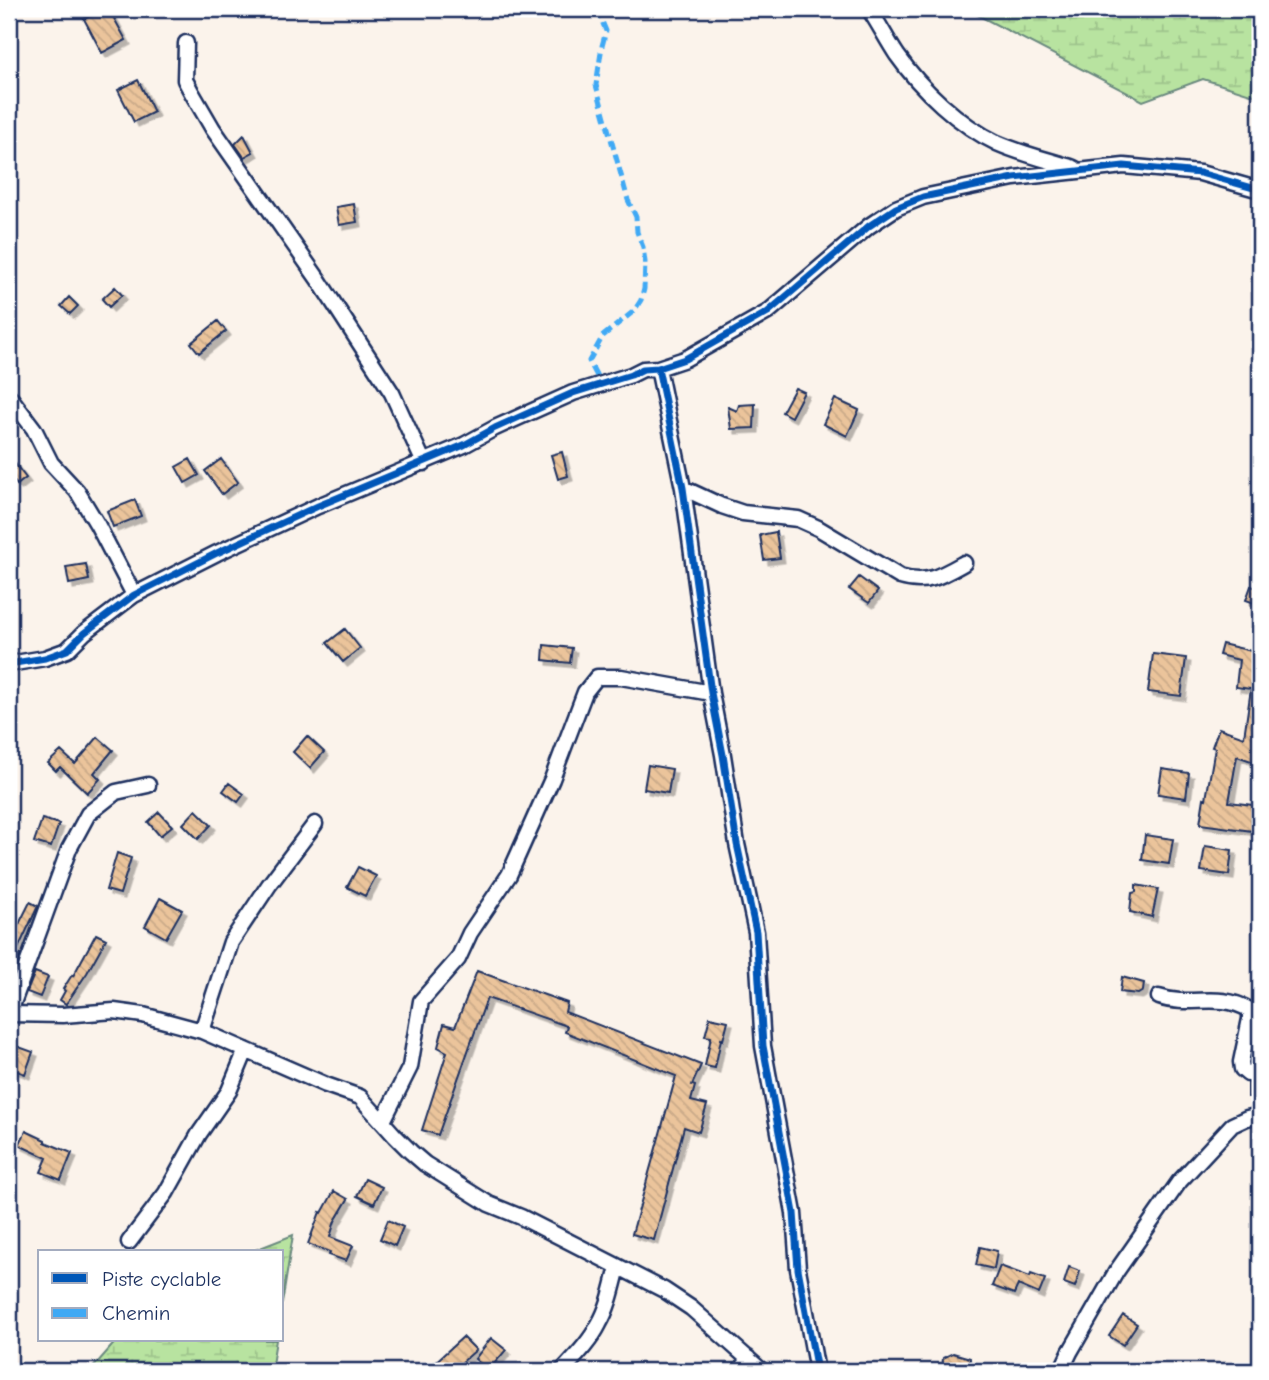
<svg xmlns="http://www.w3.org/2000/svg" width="1269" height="1380" viewBox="0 0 1269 1380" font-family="'Comic Neue',sans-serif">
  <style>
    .wetland { fill: url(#wetland-marsh); stroke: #6a897f; stroke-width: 2 }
    .building { fill: url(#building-back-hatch); stroke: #1b2f5e; stroke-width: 2; filter: url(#shadow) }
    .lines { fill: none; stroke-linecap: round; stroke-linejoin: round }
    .street-casing { stroke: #1b2f5e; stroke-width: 19 }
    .street { stroke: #fff; stroke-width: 14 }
    .quiet { stroke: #3fa9f5; stroke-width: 5; stroke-dasharray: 10 5; stroke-linecap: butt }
    .cycleway-casing { stroke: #fff; stroke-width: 11 }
    .cycleway { stroke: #0057b8; stroke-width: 7 }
  </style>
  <defs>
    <pattern id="wetland-marsh" width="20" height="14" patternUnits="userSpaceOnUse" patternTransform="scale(1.75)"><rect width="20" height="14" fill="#b8e3a0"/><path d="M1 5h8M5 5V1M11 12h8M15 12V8" fill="none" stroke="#9ec38c"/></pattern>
    <pattern id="building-back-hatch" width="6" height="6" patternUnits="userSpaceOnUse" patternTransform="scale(1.75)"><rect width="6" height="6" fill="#ebc49b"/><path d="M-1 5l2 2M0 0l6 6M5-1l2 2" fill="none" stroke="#c9a988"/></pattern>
    <filter id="shadow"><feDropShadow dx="4.5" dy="4.5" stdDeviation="0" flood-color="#0004"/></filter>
  </defs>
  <rect width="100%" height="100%" fill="#fbf3eb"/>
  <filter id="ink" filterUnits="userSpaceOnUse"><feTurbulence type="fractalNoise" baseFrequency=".0143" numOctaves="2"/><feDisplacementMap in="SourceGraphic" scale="14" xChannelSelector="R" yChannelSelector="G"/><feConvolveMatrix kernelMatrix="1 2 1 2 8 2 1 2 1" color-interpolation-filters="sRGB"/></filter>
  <g filter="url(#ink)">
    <path class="wetland" d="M966,9H1240L1260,17V97L1203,79L1143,101Z
      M293,1235L282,1304V1252H250Z
      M117,1340H276L271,1371H90Z"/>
    <path class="building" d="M88,9H109L126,40L102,53L84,19L92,15Z
      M138,80L154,112L134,122L118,90Z
      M244,135L253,152L244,157L235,144Z
      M354,204L357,222L339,225L336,207Z
      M115,287L122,295L109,307L102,299Z
      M69,297L78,306L70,314L61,306Z
      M218,321L226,331L199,353L191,343Z
      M795,388L804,392L791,417L782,412Z
      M835,399L859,410L847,436L823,424Z
      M755,404L754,428L731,429L728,407L737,411L739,405Z
      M562,452L568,476L558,479L551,455Z
      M9,456L26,478L17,485L9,474Z
      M190,459L199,475L185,483L176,467Z
      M221,459L238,482L222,494L205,471Z
      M135,500L141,516L113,527L107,511Z
      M776,532L780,558L764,560L760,535Z
      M86,564L89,580L69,584L66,567Z
      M859,577L878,591L869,603L849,589Z
      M1251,586L1260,589V605L1246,600Z
      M345,629L360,648L343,662L327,643Z
      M1222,644L1260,653V764L1237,756L1229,802L1260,806V832L1200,824L1204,798L1206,799L1215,748L1212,747L1219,728L1244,737L1251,689L1236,687L1239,660L1219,655Z
      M544,645L572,648L570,663L543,660Z
      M1153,654L1186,658L1181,696L1148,692Z
      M307,736L324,752L310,768L293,752Z
      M98,737L113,750L94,773L100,779L87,793L60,767L56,771L48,763L61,751L75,764Z
      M648,765L672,769L668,793L644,789Z
      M1162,769L1189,773L1186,798L1158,794Z
      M229,783L244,794L238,802L223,791Z
      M196,810L211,825L198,839L183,824Z
      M159,812L172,826L160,836L148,822Z
      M42,819L59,824L51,847L34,842Z
      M1145,835L1173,839L1169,864L1142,860Z
      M1205,846L1232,850L1229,875L1201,871Z
      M117,853L131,858L120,894L106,890Z
      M358,867L376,876L365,896L347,887Z
      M1136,885L1158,889L1152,917L1130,912L1132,893L1136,892Z
      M160,898L182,910L166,938L145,926Z
      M30,902L38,906L16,953L20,955L9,985V944Z
      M96,934L106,939L87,973L66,1004L60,1000L65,991L63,989L72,975L73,976Z
      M477,971L567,1003L565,1012L701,1065L692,1085L695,1086L691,1101L707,1105L699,1132L684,1127L654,1240L632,1234L676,1076L565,1032L567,1026L487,998L438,1135L422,1130L447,1052L438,1047L444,1024L455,1027Z
      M35,972L48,977L40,997L27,992Z
      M1122,977L1144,983L1143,991L1138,994L1120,992Z
      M710,1017L728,1021L723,1040L721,1039L715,1068L705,1066L711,1037L705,1036Z
      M16,1046L33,1052L25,1074L9,1068Z
      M1248,1083H1260V1097H1248Z
      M26,1131L45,1140V1142L72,1153L61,1180L41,1172L47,1158L19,1145Z
      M365,1179L382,1187L374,1204L357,1196Z
      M334,1191L348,1199L335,1221L330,1237L353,1246L346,1261L329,1255L330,1252L308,1244L320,1212L322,1213Z
      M388,1220L403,1227L395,1246L380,1239Z
      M980,1247L997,1251L994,1269L976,1265Z
      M1000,1266L1030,1277L1031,1274L1045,1279L1039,1294L1018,1285L1014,1294L992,1286Z
      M1069,1267L1080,1271L1075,1287L1064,1283Z
      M1123,1315L1137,1324L1123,1345L1109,1336Z
      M463,1337L476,1350L452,1371H438L432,1365Z
      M491,1338L506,1350L488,1371L475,1359Z
      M953,1353L970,1358L969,1371L959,1368V1371H942L943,1358Z"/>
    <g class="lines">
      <g class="street-casing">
        <path id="street" d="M869,9C879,24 887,40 897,55C921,89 959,125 997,143C1022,154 1048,160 1074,168
          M186,43L185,80L192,93L213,129L318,279L392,393L424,463
          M658,368L683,488L711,693L723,755L737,844L756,932L763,1046L794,1213L798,1269L817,1371
          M9,396L34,429L51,463L77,491L97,524L134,595
          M683,488L722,506L743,513L798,519L818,528L900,577C927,585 941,576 964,563
          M9,664L45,658L67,650L84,633L134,595L217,553L318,506L464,445L495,428L573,393L631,375L643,369L658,368L685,359L768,312L869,226L896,208L923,197L1014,178L1124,166L1200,173L1260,190
          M1159,997C1191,1008 1218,991 1250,1010V1019L1241,1062L1242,1069L1248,1074L1260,1073
          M9,1014L63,1015L114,1011L143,1015L202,1031L326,1085L360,1097L395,1136L411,1152L425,1164L489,1204L521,1217L664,1290L691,1308L762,1371
          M9,1014L69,849L88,814L116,792L148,785
          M202,1031L231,942L269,885L315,824
          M383,1121L410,1067L421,1001L458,959L470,933L509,875L552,779L585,692L597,677H621L711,693
          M129,1242L166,1193L199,1134L229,1091L246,1050
          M562,1371C575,1357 590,1342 599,1324C609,1307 613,1286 618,1267
          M742,1371L748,1358
          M1061,1371L1070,1352L1116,1272L1179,1182L1232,1125L1247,1118L1260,1115"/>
      </g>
      <use href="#street" class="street"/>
      <path class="quiet" d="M597,9L606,31L602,46L596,85L628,200L636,217L637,232L643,247L645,262L644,289L641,300L634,311L603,336L589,361L601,384"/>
      <g class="cycleway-casing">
        <path id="cycleway" d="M658,368L683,488L711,693L723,755L737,844L756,932L763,1046L794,1213L798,1269L817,1371
          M9,664L45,658L67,650L84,633L134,595L217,553L318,506L464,445L495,428L573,393L631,375L643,369L658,368L685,359L768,312L869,226L896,208L923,197L1014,178L1124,166L1200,173L1260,190"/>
      </g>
      <use href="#cycleway" class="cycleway"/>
    </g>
  </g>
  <rect width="1269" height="1380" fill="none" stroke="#fff" stroke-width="35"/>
  <rect x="18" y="18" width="1234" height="1345" fill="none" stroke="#1b2f5e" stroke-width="2.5" filter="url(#ink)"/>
  <rect x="38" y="1250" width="245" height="91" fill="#ffffff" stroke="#a4acbf" stroke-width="2"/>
  <rect x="52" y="1273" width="35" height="10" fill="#0057b8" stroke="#a4acbf" stroke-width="2"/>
  <text x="102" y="1286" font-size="21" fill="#1b2f5e">Piste cyclable</text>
  <rect x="52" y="1308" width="35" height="10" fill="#3fa9f5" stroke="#a4acbf" stroke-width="2"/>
  <text x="102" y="1320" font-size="21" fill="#1b2f5e">Chemin</text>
</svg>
